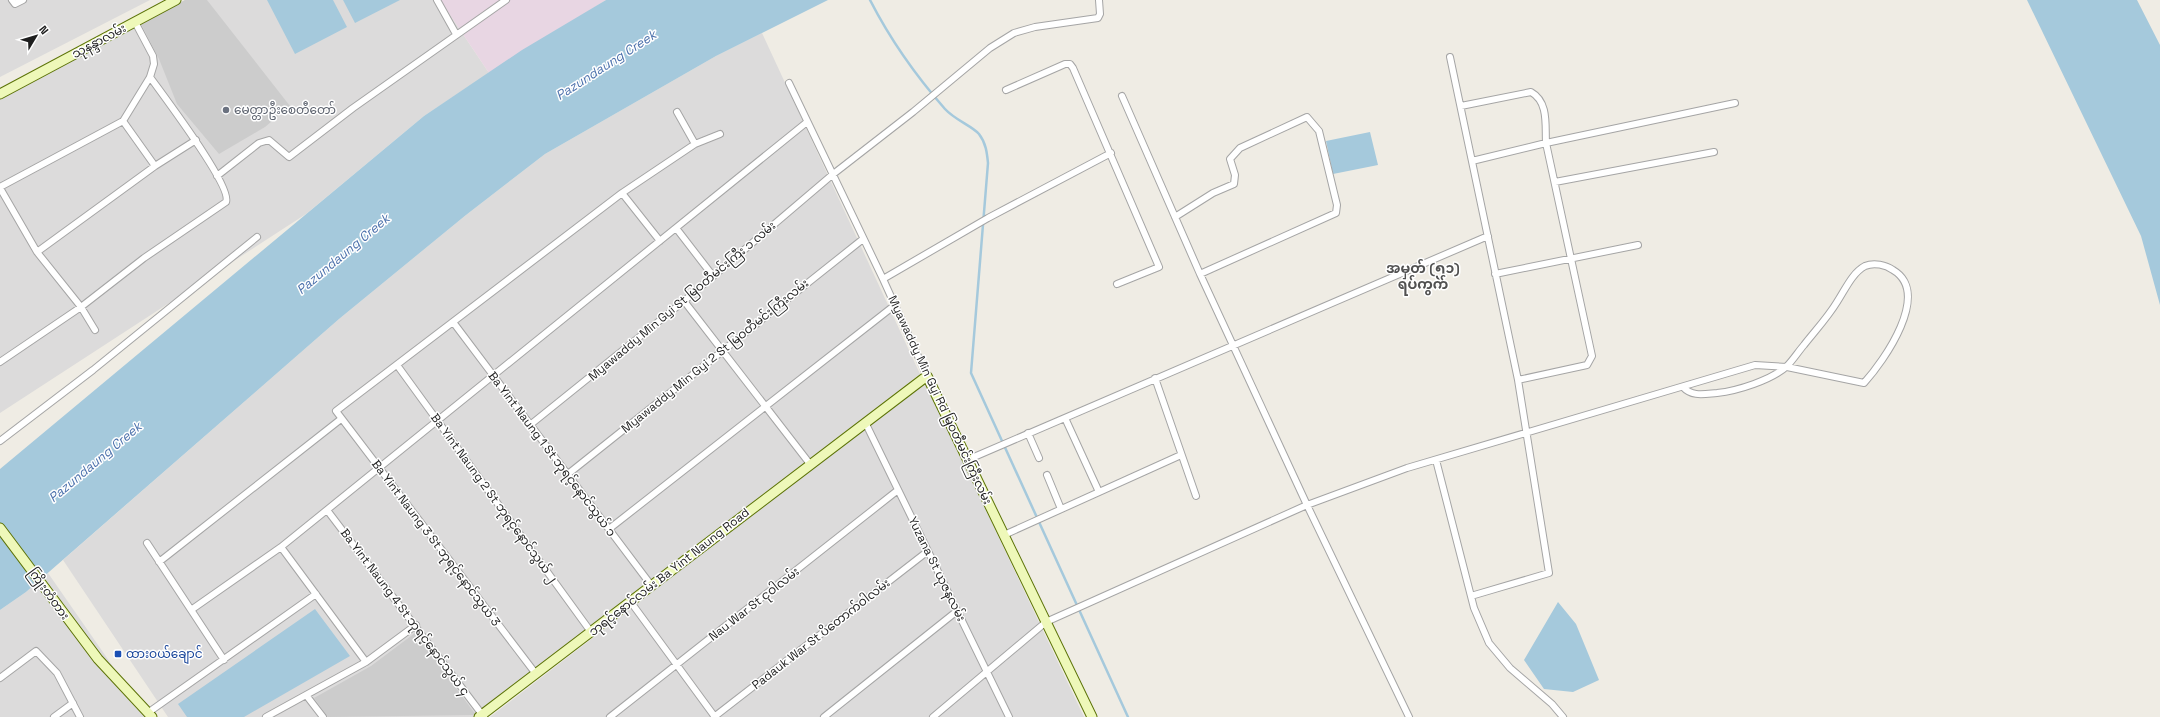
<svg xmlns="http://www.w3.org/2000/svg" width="2160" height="717" viewBox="0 0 2160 717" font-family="'Space Grotesk','Noto Sans Myanmar',sans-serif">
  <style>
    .residential { fill: #dcdbdb }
    .industrial { fill: #e8d6e3 }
    .religious { fill: #ccc }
    .water { fill: #a5c9dc }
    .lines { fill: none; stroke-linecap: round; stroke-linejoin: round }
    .stream { stroke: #a5c9dc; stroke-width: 2.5 }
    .minor-casing { stroke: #a5a5a5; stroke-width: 8 }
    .secondary-casing { stroke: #5c7307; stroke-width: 11 }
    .minor { stroke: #fff; stroke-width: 6 }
    .secondary { stroke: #eef8b9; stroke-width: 9 }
    .worship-dot { fill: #6b7280; stroke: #fff; stroke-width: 1.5 }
    .transit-dot { fill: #1a4fb4; stroke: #fff; stroke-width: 1.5 }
    .labels { text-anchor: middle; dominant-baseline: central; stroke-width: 3; stroke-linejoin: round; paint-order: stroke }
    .street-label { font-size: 12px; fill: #1e1e1e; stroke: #fff }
    .worship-label { font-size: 12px; fill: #5b616d; stroke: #fff; text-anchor: start }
    .transit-label { font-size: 12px; fill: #164399; stroke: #fff; text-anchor: start }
    .water-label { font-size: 13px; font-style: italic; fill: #4c71ac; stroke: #fff }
    .quarter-label { font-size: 14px; font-weight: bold; fill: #515151; stroke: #fff }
  </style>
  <rect width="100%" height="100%" fill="#efece4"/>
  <path class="residential" d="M0,0H150L0,77Z
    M185,0H440L489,73L424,116L306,214L0,413V99Z
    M762,33L920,374L474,717H168L63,560L339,319L466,215L545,154L716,56Z
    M925,382L1084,717H490Z
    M48,573L148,717H0V610L26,592Z"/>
  <path class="industrial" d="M440,0H606L489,73Z"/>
  <path class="religious" d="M185,0H207L290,106L265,127L219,154L177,104L159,59L141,24Z
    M415,633L476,715L328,717L314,698L371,666Z"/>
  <path class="water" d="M267,0H333L347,27L295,54Z
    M343,0H400L355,23Z
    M606,0H828L716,56L545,154L466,215L339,319L26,592L0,610V469L424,116L522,50Z
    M2027,0H2137L2160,45V305L2141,236Z
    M1370,132L1378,165L1333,174L1326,141Z
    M1558,602L1576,624L1599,680L1573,692L1544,689L1524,660Z
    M315,609L350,656L244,717H187L178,704Z"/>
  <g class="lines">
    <path class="stream" d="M870,0C890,39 916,76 945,109C955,120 972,126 979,134C986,143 987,153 988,163L971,373L1128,717"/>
    <g class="minor-casing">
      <path id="minor" d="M12,0L15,4L23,0
        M437,0L456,34
        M1450,57L1518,380L1549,573L1471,596
        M789,83L883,279L927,376
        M1006,90L1065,64H1070L1073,68L1159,267L1117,284
        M1122,96L1200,274L1336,213L1337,205L1319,131L1307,117L1240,148L1230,159L1235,175L1234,184L1213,193L1175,217
        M1461,106L1531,92C1549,102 1545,126 1546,143L1735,103
        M677,112L695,144
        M123,121L155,166
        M1472,161L1546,143L1592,356L1587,365L1518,380
        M217,176L259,143L269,140L289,157L353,108L506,0
        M1555,182L1714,152
        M0,187L123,121L150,77L154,64L153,56L135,22
        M0,188L37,252L81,307L95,330
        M622,193L695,144L720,134
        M676,228L713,276
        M37,252L155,166L196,140
        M1200,274L1307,505L1409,717
        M1495,274L1638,245
        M883,279L988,218L1111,153
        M684,301L810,464
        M453,322L651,585
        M0,362L81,307L144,258L226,202C233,187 162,94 150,77
        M397,365L591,632
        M1155,378L1196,496
        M1065,418L1099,492
        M865,422L1009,717
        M530,425L684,301L832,175L913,112L990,48L1014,33L1035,27L1098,18L1100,14L1099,0
        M1028,433L1039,458
        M0,441L93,370L257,237
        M967,460L1488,236
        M1436,460L1474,608L1489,643L1510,668L1552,704L1563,717
        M568,474L863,239
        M1047,475L1061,509
        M327,510L484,717
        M609,529L895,305
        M1004,535L1181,455
        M147,543L224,660
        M281,547L366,662
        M159,562L341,419
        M630,601L715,717
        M191,610L281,547L807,122
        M536,674L336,411L622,193L660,241
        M0,678L36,651L57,673L80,717
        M306,695L323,717
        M149,712L316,594
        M54,717L73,703
        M266,717L366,662L416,625
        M610,717L898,490
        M714,717L928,551
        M824,717L957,611
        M933,717L1046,622L1307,505L1407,468L1755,365L1787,367L1864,383C1884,361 1932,293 1893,270C1886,265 1874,262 1865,266C1852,273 1845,290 1837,302C1828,317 1815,331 1804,345C1798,352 1793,360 1787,366C1772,380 1737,391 1717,393C1704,394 1692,397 1683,387"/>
    </g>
    <g class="secondary-casing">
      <path id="secondary" d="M0,94L176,0
        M0,528L98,659L152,717
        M479,717L927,376L1092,717"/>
    </g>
    <use href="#minor" class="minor"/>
    <use href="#secondary" class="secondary"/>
  </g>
  <circle class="worship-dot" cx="226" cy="110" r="4"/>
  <rect class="transit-dot" x="114" y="650" width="8" height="8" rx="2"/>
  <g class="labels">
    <g class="street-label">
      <text transform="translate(99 41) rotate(-28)">သုနန္ဒာလမ်း</text>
      <text transform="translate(682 301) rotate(-40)">Myawaddy Min Gyi St မြဝတီမင်းကြီး ၁ လမ်း</text>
      <text transform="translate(715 356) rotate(-39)">Myawaddy Min Gyi 2 St မြဝတီမင်းကြီးလမ်း</text>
      <text transform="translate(940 400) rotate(65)">Myawaddy Min Gyi Rd မြဝတီမင်းကြီးလမ်း</text>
      <text transform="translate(552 454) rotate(53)">Ba Yint Naung 1 St ဘုရင့်နောင်သွယ် ၁</text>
      <text transform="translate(494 498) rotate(54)">Ba Yint Naung 2 St ဘုရင့်နောင်သွယ် ၂</text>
      <text transform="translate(436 543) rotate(53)">Ba Yint Naung 3 St ဘုရင့်နောင်သွယ် 3</text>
      <text transform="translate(937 569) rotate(64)">Yuzana St ယုဇနလမ်း</text>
      <text transform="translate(669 572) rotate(-38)">ဘုရင့်နောင်လမ်း Ba Yint Naung Road</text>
      <text transform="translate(49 594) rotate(54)">ကြိုးတံတား</text>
      <text transform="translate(754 604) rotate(-38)">Nau War St ငုဝါလမ်း</text>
      <text transform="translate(405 612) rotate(53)">Ba Yint Naung 4 St ဘုရင့်နောင်သွယ် ၄</text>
      <text transform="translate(821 634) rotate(-38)">Padauk War St ပိတောက်ဝါလမ်း</text>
    </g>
    <g class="worship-label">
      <text x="234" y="110">မေတ္တာဦးစေတီတော်</text>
    </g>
    <g class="transit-label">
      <text x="126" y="654">ထားဝယ်ချောင်</text>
    </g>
    <g class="water-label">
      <text transform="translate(606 65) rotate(-33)">Pazundaung Creek</text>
      <text transform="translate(343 254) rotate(-40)">Pazundaung Creek</text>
      <text transform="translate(95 462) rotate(-40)">Pazundaung Creek</text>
    </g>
    <g class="quarter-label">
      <text x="1423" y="268">အမှတ် (၅၁)<tspan x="1423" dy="16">ရပ်ကွက်</tspan></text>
    </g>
  </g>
  <g transform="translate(36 36) rotate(52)" stroke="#ffffff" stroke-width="3" paint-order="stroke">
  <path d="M0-3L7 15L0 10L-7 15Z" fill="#1e1e1e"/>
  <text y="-6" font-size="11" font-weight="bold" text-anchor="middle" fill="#1e1e1e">N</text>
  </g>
</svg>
